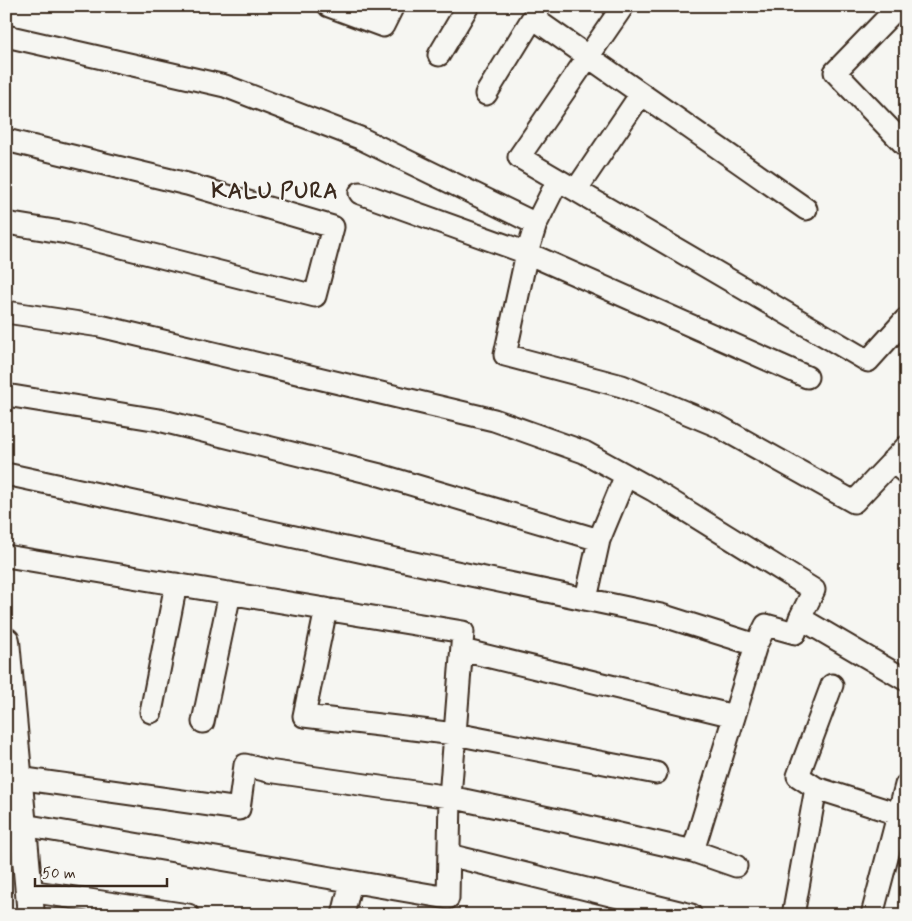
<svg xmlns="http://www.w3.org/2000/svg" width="912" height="921" viewBox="0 0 912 921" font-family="Mynerve,sans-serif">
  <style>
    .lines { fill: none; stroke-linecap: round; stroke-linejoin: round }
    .minor-casing { stroke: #3b2a1e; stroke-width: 25 }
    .tertiary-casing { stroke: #3b2a1e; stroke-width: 30 }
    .minor { stroke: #f6f6f2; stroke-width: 21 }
    .tertiary { stroke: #f6f6f2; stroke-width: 26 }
    .labels { text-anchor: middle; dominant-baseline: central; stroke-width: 4; stroke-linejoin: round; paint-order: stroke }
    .district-label { font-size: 22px; font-weight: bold; letter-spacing: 1px; fill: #3b2a1e; stroke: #f6f6f2 }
  </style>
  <rect width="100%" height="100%" fill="#f6f6f2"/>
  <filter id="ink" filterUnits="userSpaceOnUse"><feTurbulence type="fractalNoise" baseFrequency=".02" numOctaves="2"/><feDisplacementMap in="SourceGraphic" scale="10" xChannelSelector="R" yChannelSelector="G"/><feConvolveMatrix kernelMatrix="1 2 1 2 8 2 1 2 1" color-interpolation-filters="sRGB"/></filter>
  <g filter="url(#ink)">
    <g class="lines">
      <g class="minor-casing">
        <path id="minor" d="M329,6L383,26L393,6
          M623,6L519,157L868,361L906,319
          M899,6L835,72L906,146
          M533,18L806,209
          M6,36L225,86L360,138L536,224
          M439,55L468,6
          M486,94L540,6
          M6,140L187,184L333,227L315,296L204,268L67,233L6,223
          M558,180L536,224L527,253L505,355L622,386L718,426L854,502L906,447
          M576,190L641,94
          M360,193L527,253L807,377
          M6,312L100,326L494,420L584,452L653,490L814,590L800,618L906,680
          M6,395L159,420L380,475L599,540L626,475
          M892,461L906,473
          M6,474L437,568L661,615L756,645L693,851L567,822L450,797L463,632L6,556
          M586,599L599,540
          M326,609L304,716L455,734L656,773
          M756,645L766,625L795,633L800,618
          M462,650L734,716
          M832,685L798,776L816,788L898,814
          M151,712L176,584
          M203,722L230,593
          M6,822L448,898L450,797L268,771L245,765L239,809L18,778
          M693,851L736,866
          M449,855L691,915
          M29,891L188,915
          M343,915L351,882
          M793,915L816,788
          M872,915L906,785"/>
      </g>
      <g class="tertiary-casing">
        <path id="tertiary" d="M6,641L31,915"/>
      </g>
      <use href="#minor" class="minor"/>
      <use href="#tertiary" class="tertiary"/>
    </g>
  </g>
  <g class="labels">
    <g class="district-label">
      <text x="275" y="192">KALU PURA</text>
    </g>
  </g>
  <rect width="912" height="921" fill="none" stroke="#f6f6f2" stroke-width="25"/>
  <rect x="12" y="12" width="887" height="896" fill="none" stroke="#3b2a1e" stroke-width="2" filter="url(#ink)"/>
  <path d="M35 878v8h132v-8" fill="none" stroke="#3b2a1e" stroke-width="2.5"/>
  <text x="42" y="878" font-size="15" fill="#3b2a1e" stroke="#f6f6f2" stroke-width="4" paint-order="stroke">50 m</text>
</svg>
